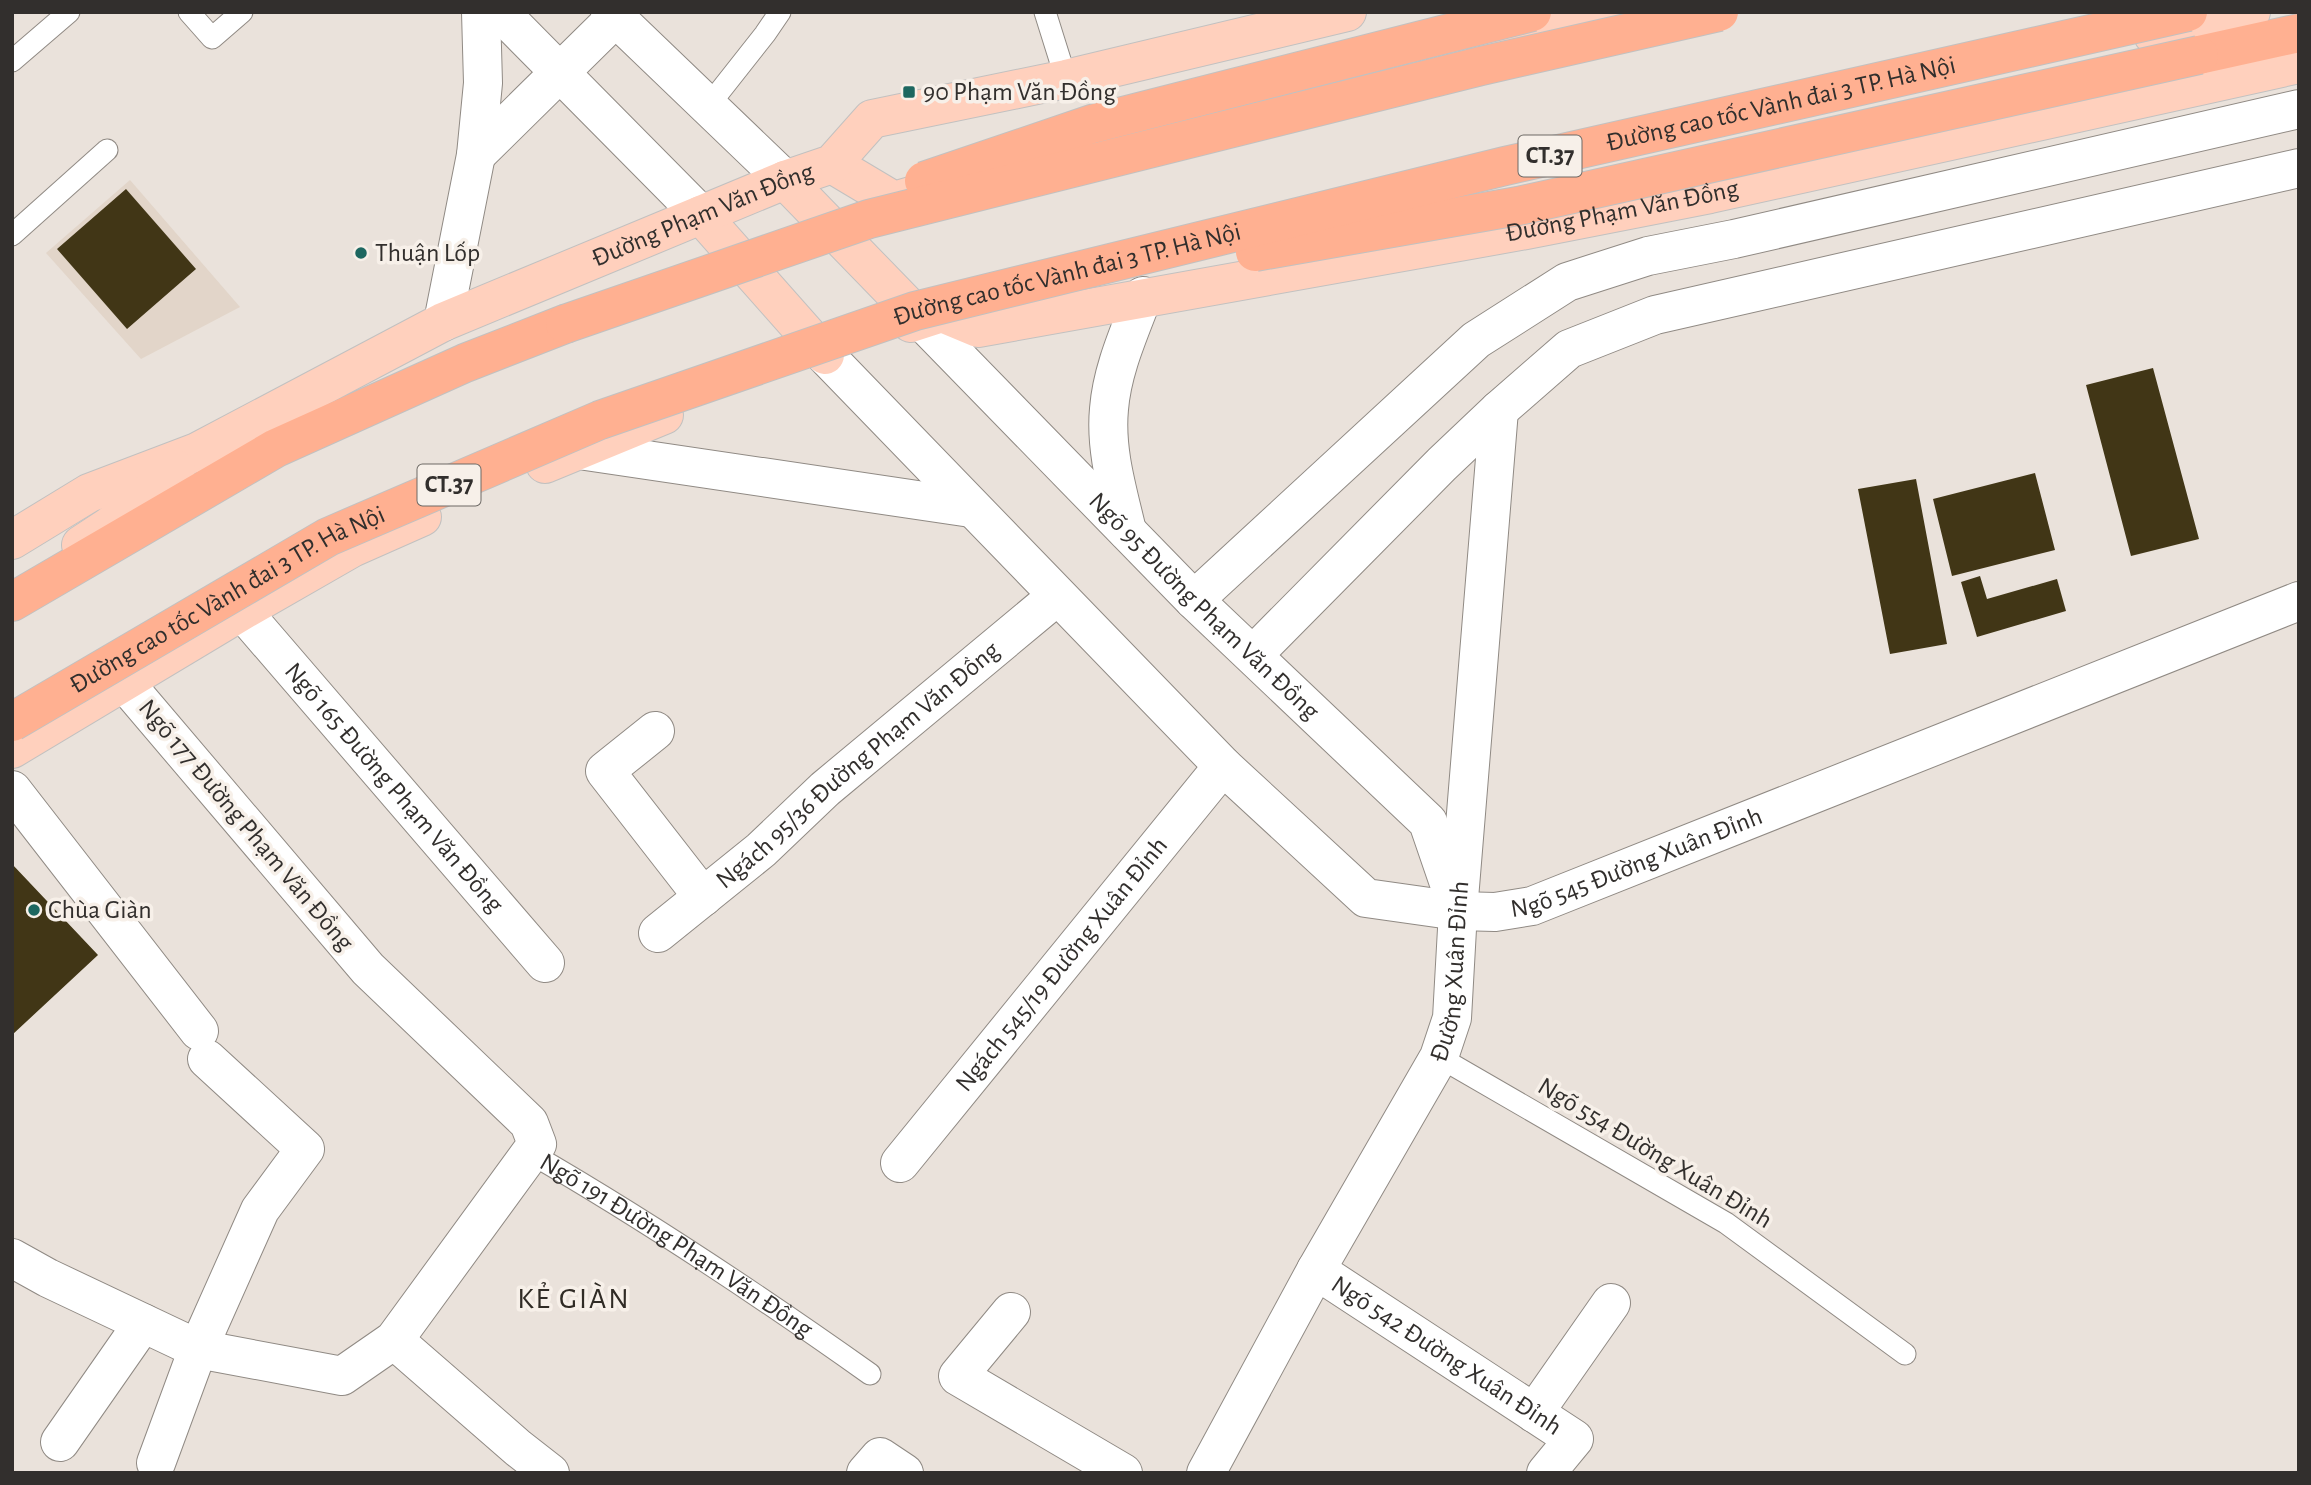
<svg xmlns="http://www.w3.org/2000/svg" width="2311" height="1485" viewBox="0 0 2311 1485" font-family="'Alegreya Sans',sans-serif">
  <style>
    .built { fill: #e2d5c9 }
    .building { fill: #413616 }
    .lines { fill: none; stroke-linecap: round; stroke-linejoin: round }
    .service-casing { stroke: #908a84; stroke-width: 23 }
    .minor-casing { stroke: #908a84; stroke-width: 40 }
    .tertiary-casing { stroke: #908a84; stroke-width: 40 }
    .primary-casing { stroke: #c2c1c0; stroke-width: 40 }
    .motorway-casing { stroke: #c2c1c0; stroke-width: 40 }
    .service { stroke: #fff; stroke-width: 21 }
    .minor { stroke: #fff; stroke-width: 38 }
    .tertiary { stroke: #fff; stroke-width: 38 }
    .primary { stroke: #ffd0bd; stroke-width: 38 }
    .motorway { stroke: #ffb091; stroke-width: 38 }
    .motorway-bridge-casing { stroke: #c2c1c0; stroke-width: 40; stroke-linecap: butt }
    .motorway-bridge { stroke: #ffb091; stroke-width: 38 }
    .poi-dot { fill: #1d6760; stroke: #f7f0e9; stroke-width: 2.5 }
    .labels { text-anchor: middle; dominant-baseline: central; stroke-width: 7; stroke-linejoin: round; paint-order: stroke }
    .shield { fill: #f7f0e9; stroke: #6d6965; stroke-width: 2 }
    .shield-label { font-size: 24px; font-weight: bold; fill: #322f2d }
    .poi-label { font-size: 26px; fill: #322f2d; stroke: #f7f0e9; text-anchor: start }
    .street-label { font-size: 26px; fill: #322f2d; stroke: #f7f0e9 }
    .quarter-label { font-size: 30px; letter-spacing: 2px; fill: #302b25; stroke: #f7f0e9 }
  </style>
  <rect width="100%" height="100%" fill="#eae2db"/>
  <path class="built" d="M130,180L240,307L141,359L46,253Z"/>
  <path class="building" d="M126,189L196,269L127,329L57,249Z
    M2153,368L2199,539L2131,556L2086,385Z
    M2035,473L2055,550L1952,576L1933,499Z
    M1916,479L1947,644L1890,654L1858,489Z
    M1980,576L1987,599L2057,579L2066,611L1977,637L1961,582Z
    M12,864L98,955L12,1035Z"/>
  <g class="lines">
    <g class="service-casing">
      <g id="service">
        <path d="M189,12L212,38L242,12"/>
        <path d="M1045,12L1066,79"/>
        <path d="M12,61L69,12"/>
        <path d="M709,105L765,34L780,12"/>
        <path d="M12,235L107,150"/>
        <path d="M1439,1057L1726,1223L1905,1354"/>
        <path id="s1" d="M530,1153C648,1221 760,1296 870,1374"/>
      </g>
    </g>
    <g class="minor-casing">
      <g id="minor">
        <path id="s2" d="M242,611L545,963"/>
        <path d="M655,731L605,771L703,897"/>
        <path d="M12,790L199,1031"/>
        <path id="s3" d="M1458,911L1495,912L1532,906L2299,601"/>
        <path id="s4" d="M658,933L761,850L825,789L1057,596"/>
        <path id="s5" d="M900,1163L1223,766"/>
        <path d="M12,1258L48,1278L198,1349L342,1376L394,1340L537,1144L529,1123L368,969L124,682"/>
        <path id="s6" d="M1316,1270L1574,1439L1546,1473"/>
        <path d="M1011,1312L958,1376L1123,1473"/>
        <path d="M394,1340L518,1448L550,1473"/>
        <path d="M1534,1413L1611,1303"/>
        <path d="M60,1442L143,1323"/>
        <path d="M156,1463L198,1349L260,1210L305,1149L207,1059"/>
        <path d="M866,1473L880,1457L904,1473"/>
      </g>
    </g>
    <g class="tertiary-casing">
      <g id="tertiary">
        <path d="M500,12L701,215"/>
        <path d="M610,12L785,180"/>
        <path d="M476,155L616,17"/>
        <path id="s7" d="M920,319L1194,600L1428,822L1453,895"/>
        <path d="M443,322L476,155L483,83L481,12"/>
        <path d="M825,355L1223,766L1366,898L1458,911"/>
        <path d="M579,450L971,508"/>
        <path d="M1127,531C1118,492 1105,451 1109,409C1112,370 1129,333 1143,296"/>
        <path d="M1194,600L1476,340L1567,282L1648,256L1734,239L2299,109"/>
        <path d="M1253,655L1442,464L1499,410L1569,349L1655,315L2299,168"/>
        <path id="s8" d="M1206,1473L1316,1270L1439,1057L1452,1018L1458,911L1499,410"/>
      </g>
    </g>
    <g class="primary-casing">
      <g id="primary">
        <path d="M2153,35L2251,12"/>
        <path d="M1487,41L1615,12"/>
        <path d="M832,164L894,201L932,190"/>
        <path d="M785,180L920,319"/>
        <path d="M701,215L825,355"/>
        <path id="s9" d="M911,323L942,313L978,328L1526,230L1710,194L2299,64"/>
        <path d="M545,464L664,415"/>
        <path id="s10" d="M12,540L89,493L197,452L443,322L785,180L832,164L872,119L1066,79L1347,12"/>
        <path d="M81,545L110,526L176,469"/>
        <path d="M12,749L242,611L352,548L422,517"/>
      </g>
    </g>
    <g class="motorway-casing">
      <path id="motorway" d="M2199,55L2299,33
        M12,602L276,448L465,363L565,324"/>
    </g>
    <use href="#service" class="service"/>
    <use href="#minor" class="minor"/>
    <use href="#tertiary" class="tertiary"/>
    <use href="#primary" class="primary"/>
    <use href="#motorway" class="motorway"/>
    <g class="motorway-bridge-casing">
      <g id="motorway-bridge">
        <path d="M924,181L1092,124L1532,12"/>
        <path d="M1255,252L1518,206L2199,55"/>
        <path d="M565,324L869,219L1481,66L1719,12"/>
        <path id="s11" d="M12,722L328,537L600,420L915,311L1505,166L2188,12"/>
      </g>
    </g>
    <use href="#motorway-bridge" class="motorway-bridge"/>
  </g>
  <g class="poi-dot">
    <rect x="902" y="85" width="14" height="14" rx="3.5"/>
    <circle cx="361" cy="253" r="7"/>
    <circle cx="34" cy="910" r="7"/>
  </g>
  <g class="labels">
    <g class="shield">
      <rect x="1518.5" y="135.5" width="63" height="41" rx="5"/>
      <rect x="417.5" y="464.5" width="63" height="41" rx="5"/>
    </g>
    <g class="shield-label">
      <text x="1550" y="156">CT.37</text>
      <text x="449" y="485">CT.37</text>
    </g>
    <g class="poi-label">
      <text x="923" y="92">90 Phạm Văn Đồng</text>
      <text x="375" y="253">Thuận Lốp</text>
      <text x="48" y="910">Chùa Giàn</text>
    </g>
    <g class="street-label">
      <text stroke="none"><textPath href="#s11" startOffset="1886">Đường cao tốc Vành đai 3 TP. Hà Nội</textPath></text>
      <text stroke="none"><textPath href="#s9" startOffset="726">Đường Phạm Văn Đồng</textPath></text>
      <text stroke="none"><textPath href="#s10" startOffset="765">Đường Phạm Văn Đồng</textPath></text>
      <text stroke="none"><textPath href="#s11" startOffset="1152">Đường cao tốc Vành đai 3 TP. Hà Nội</textPath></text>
      <text stroke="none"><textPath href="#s11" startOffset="248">Đường cao tốc Vành đai 3 TP. Hà Nội</textPath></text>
      <text stroke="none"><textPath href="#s7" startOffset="404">Ngõ 95 Đường Phạm Văn Đồng</textPath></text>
      <text stroke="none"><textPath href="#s4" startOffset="261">Ngách 95/36 Đường Phạm Văn Đồng</textPath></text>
      <text stroke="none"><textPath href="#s2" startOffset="233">Ngõ 165 Đường Phạm Văn Đồng</textPath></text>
      <text transform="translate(246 825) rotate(50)">Ngõ 177 Đường Phạm Văn Đồng</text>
      <text stroke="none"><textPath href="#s3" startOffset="187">Ngõ 545 Đường Xuân Đỉnh</textPath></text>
      <text stroke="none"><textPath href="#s5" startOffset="256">Ngách 545/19 Đường Xuân Đỉnh</textPath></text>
      <text stroke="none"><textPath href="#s8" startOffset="564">Đường Xuân Đỉnh</textPath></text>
      <text transform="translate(1655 1153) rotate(31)">Ngõ 554 Đường Xuân Đỉnh</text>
      <text stroke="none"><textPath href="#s1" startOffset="173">Ngõ 191 Đường Phạm Văn Đồng</textPath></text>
      <text stroke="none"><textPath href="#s6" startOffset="156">Ngõ 542 Đường Xuân Đỉnh</textPath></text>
    </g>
    <g class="quarter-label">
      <text x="574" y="1299">KẺ GIÀN</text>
    </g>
  </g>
  <rect width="2311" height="1485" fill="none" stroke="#322f2d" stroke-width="28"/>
</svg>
